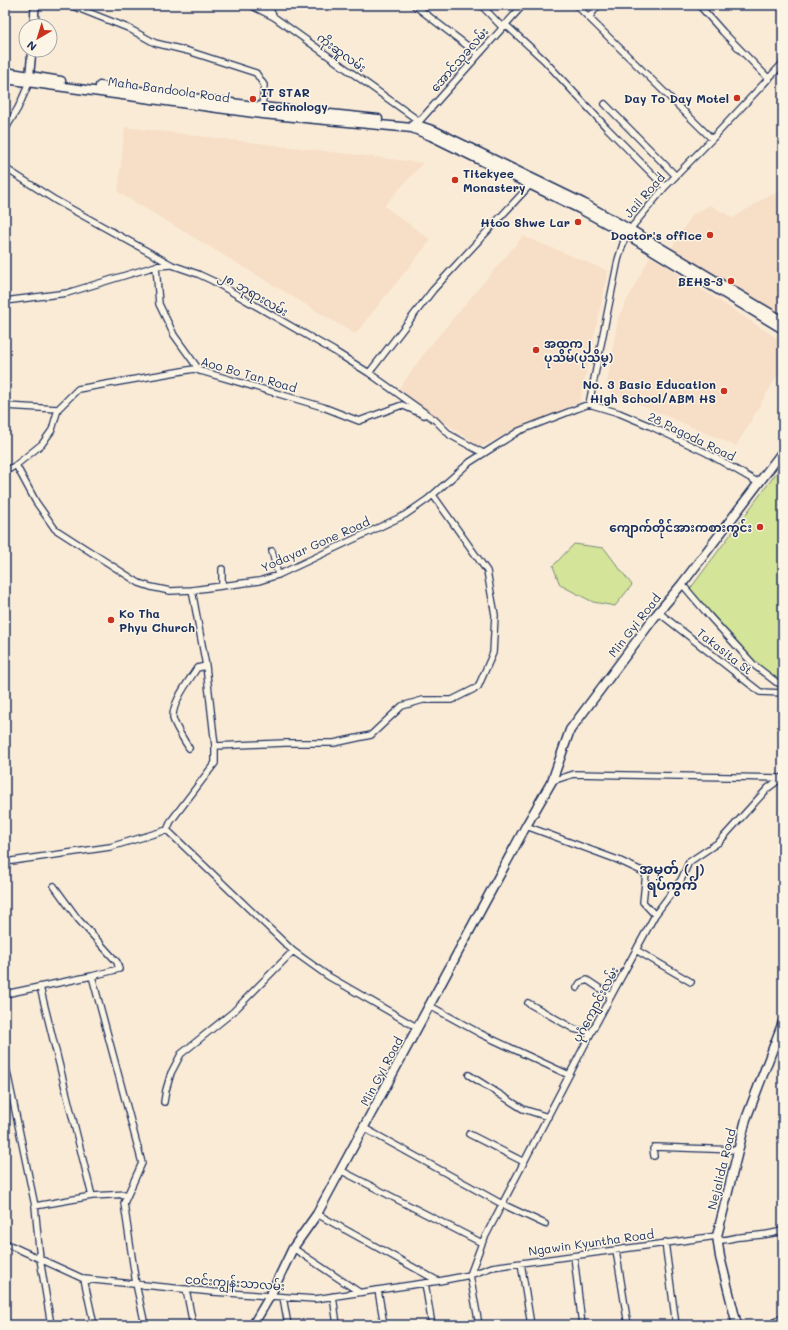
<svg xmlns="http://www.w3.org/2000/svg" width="788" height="1330" viewBox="0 0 788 1330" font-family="Mali,'Noto Sans Myanmar',sans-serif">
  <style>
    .built { fill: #f7dec6 }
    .green { fill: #d4e498; stroke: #788a7b }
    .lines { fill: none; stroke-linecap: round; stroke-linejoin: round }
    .minor-casing { stroke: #1b2f5e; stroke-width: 8 }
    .tertiary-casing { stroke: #1b2f5e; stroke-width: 10 }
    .secondary-casing { stroke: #1b2f5e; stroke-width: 11 }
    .minor { stroke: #fcf5e5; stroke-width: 5.5 }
    .tertiary { stroke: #fcf5e5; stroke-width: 7 }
    .secondary { stroke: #fcf5e5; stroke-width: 8 }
    .poi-dot { fill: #c8321e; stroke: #fcf5e5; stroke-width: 1.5 }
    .labels { text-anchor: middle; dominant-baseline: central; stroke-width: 3; stroke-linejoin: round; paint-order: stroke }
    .street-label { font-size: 12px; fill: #1b2f5e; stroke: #fcf5e5 }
    .poi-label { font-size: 12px; font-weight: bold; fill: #1b2f5e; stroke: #fcf5e5; text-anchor: end }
    .quarter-label { font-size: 14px; font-weight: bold; fill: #1b2f5e; stroke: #fcf5e5 }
  </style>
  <rect width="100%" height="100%" fill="#faebd7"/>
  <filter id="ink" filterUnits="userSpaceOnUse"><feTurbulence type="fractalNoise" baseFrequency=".025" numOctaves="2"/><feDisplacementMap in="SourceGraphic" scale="8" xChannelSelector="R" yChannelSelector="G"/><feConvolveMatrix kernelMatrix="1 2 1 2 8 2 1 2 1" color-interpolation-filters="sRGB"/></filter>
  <g filter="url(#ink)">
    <path class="built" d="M125,127L423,163L384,206L431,240L355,334L118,192Z
      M783,191V318L671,249L692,215L710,205L733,218L766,197Z
      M523,236L608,271L580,402L524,425L480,447L398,390L429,347Z
      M650,256L783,342V366L736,446L606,390L618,318Z"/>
    <path class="green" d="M783,464V685L777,686L690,589Z
      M574,544L604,548L632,585L615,606L593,602L560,585L553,566Z"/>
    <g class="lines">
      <g class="minor-casing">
        <path id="minor" d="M70,5L128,28L155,43L188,51L256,73L264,85L262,109
          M250,5L274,17L419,121
          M267,5L274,17
          M414,5L478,54
          M481,5L502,27
          M576,5L712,139
          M699,5L723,32L769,79
          M589,18L598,5
          M505,24L544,60L606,127L665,187
          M605,104L676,176
          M417,124L523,5
          M5,130L18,108L29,83
          M5,168L55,200L172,265L198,274L213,281L334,351L369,373L435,420L450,435L483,453
          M156,266L159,304L174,335L200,371
          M5,301L67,293L156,266L171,265
          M369,373L433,290L531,184
          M589,404L618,260L626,234L665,187L712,139L783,63
          M5,406L58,409
          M16,465L36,502L55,529L139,583L151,587L170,591L192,590L259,581L278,575L405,515L428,499L470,462L519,431L589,404L619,413L650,426L707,453L759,483
          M5,472L16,465L42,444L52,430L58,409L78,389L194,369L323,407L359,421L402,405L424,415
          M272,551L278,575
          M222,569V586
          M682,584L710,617L754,665L776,682L783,685
          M658,612L760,692L783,693
          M215,746L285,743H334L371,735L402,706L423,700H452L478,687L493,653L495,615L487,571L433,495
          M189,748C185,742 174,724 173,718C172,702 189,681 197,668L206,666
          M552,781L574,774L780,778
          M526,826L618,860L646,873L643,902L655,915
          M167,830L293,951L328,976L418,1028
          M5,862L110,847L167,830L171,821L215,763V746L206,666L192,590
          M636,950L691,982
          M92,976L142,1163L124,1203L136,1284L145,1325
          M40,987L92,1196
          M577,988L580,983L587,980L611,996
          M5,994L92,976L119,969L117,962L78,919L54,886
          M528,1003L574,1029L591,1033
          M430,1006L481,1034L569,1075
          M5,1062L35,1206L40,1259L51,1325
          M469,1075L523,1109L548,1117
          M164,1102L166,1090L171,1073L181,1054L233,1012L293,951
          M364,1128L502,1204L545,1224
          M469,1134L524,1162
          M654,1156L653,1149L655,1147L737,1150
          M340,1170L482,1243
          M35,1206L92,1196L128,1194
          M317,1214L438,1281
          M665,1242L676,1325
          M5,1243L84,1279L213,1292L315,1299L439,1281L470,1275L492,1267L717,1236L722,1240C729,1240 735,1237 741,1237C755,1235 769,1236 783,1230
          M293,1248L359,1292
          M616,1250L628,1325
          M574,1256L582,1325
          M521,1263L531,1325
          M470,1275L482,1243L591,1033L655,915L681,880L689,862L719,842L768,788L783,777
          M470,1275L479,1325
          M84,1279L94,1325
          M425,1283L432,1325
          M186,1289L193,1325
          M378,1290L384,1325
          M333,1296L337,1325
          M283,1297L288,1325
          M5,1321L6,1325
          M770,1325L783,1317"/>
      </g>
      <g class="tertiary-casing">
        <path id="tertiary" d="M34,26L35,5
          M29,82L32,50"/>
      </g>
      <g class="secondary-casing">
        <path id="secondary" d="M5,72L61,81
          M5,79L262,114L412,128L431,136L580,209L626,234L783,329
          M100,86L262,107L378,119
          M414,124L435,131L583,203L629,229L783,321
          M253,1325L270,1296L293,1248L317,1214L526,826L552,781L570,730L656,615L682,584L783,451
          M737,1325L720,1257L717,1236L746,1119L783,1022"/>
      </g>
      <use href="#minor" class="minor"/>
      <use href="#tertiary" class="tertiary"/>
      <use href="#secondary" class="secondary"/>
    </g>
  </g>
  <g class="poi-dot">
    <circle cx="737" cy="98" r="4"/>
    <circle cx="253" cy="99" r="4"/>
    <circle cx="455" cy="180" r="4"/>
    <circle cx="578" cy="222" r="4"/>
    <circle cx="710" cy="235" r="4"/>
    <circle cx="731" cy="281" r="4"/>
    <circle cx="536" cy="350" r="4"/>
    <circle cx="724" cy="391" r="4"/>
    <circle cx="760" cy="527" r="4"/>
    <circle cx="111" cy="620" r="4"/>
  </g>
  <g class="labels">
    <g class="street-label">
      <text transform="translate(342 52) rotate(36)">ကိုးဆူလမ်း</text>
      <text transform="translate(459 59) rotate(-49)">အောင်သုခလမ်း</text>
      <text transform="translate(169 89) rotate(8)">Maha Bandoola Road</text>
      <text transform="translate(644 195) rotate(-49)">Jail Road</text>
      <text transform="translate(254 293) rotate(30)">၂၈ ဘုရားလမ်း</text>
      <text transform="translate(249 374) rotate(16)">Aoo Bo Tan Road</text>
      <text transform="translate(692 436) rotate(26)">28 Pagoda Road</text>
      <text transform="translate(315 544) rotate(-24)">Yodayar Gone Road</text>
      <text transform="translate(634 625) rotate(-52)">Min Gyi Road</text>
      <text transform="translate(725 651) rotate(38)">Takasita St</text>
      <text transform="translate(595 1004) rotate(-62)">ပုဂံကျောင်းလမ်း</text>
      <text transform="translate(381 1071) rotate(-62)">Min Gyi Road</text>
      <text transform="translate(721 1169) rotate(-76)">Nejalida Road</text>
      <text transform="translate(591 1242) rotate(-8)">Ngawin Kyuntha Road</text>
      <text transform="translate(235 1282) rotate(4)">ငဝင်းကျွန်းသာလမ်း</text>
    </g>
    <g class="poi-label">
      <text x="261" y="92" text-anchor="start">IT STAR<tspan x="261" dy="14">Technology</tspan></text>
      <text x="729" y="98">Day To Day Motel</text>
      <text x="463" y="173" text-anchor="start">Titekyee<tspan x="463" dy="14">Monastery</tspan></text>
      <text x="570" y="222">Htoo Shwe Lar</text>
      <text x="702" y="235">Doctor's office</text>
      <text x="723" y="281">BEHS-3</text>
      <text x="544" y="343" text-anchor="start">အထက၂<tspan x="544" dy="14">ပုသိမ်(ပုသိမ္)</tspan></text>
      <text x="716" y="384">No. 3 Basic Education<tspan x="716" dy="14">High School/ABM HS</tspan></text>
      <text x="752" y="527">ကျောက်တိုင်အားကစားကွင်း</text>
      <text x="119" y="613" text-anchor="start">Ko Tha<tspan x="119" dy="14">Phyu Church</tspan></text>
    </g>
    <g class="quarter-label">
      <text x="672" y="868">အမှတ် (၂)<tspan x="672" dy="16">ရပ်ကွက်</tspan></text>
    </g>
  </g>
  <rect width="788" height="1330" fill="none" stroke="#fcf5e5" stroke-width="20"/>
  <rect x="10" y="10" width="768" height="1310" fill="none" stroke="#1b2f5e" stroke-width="1.5" filter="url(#ink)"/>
  <g transform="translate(38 38) rotate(218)"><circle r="19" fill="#fcf5e5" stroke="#a2a6af"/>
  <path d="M0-3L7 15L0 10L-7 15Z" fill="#c8321e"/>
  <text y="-6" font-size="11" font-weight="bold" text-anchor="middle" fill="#1b2f5e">N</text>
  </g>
</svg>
